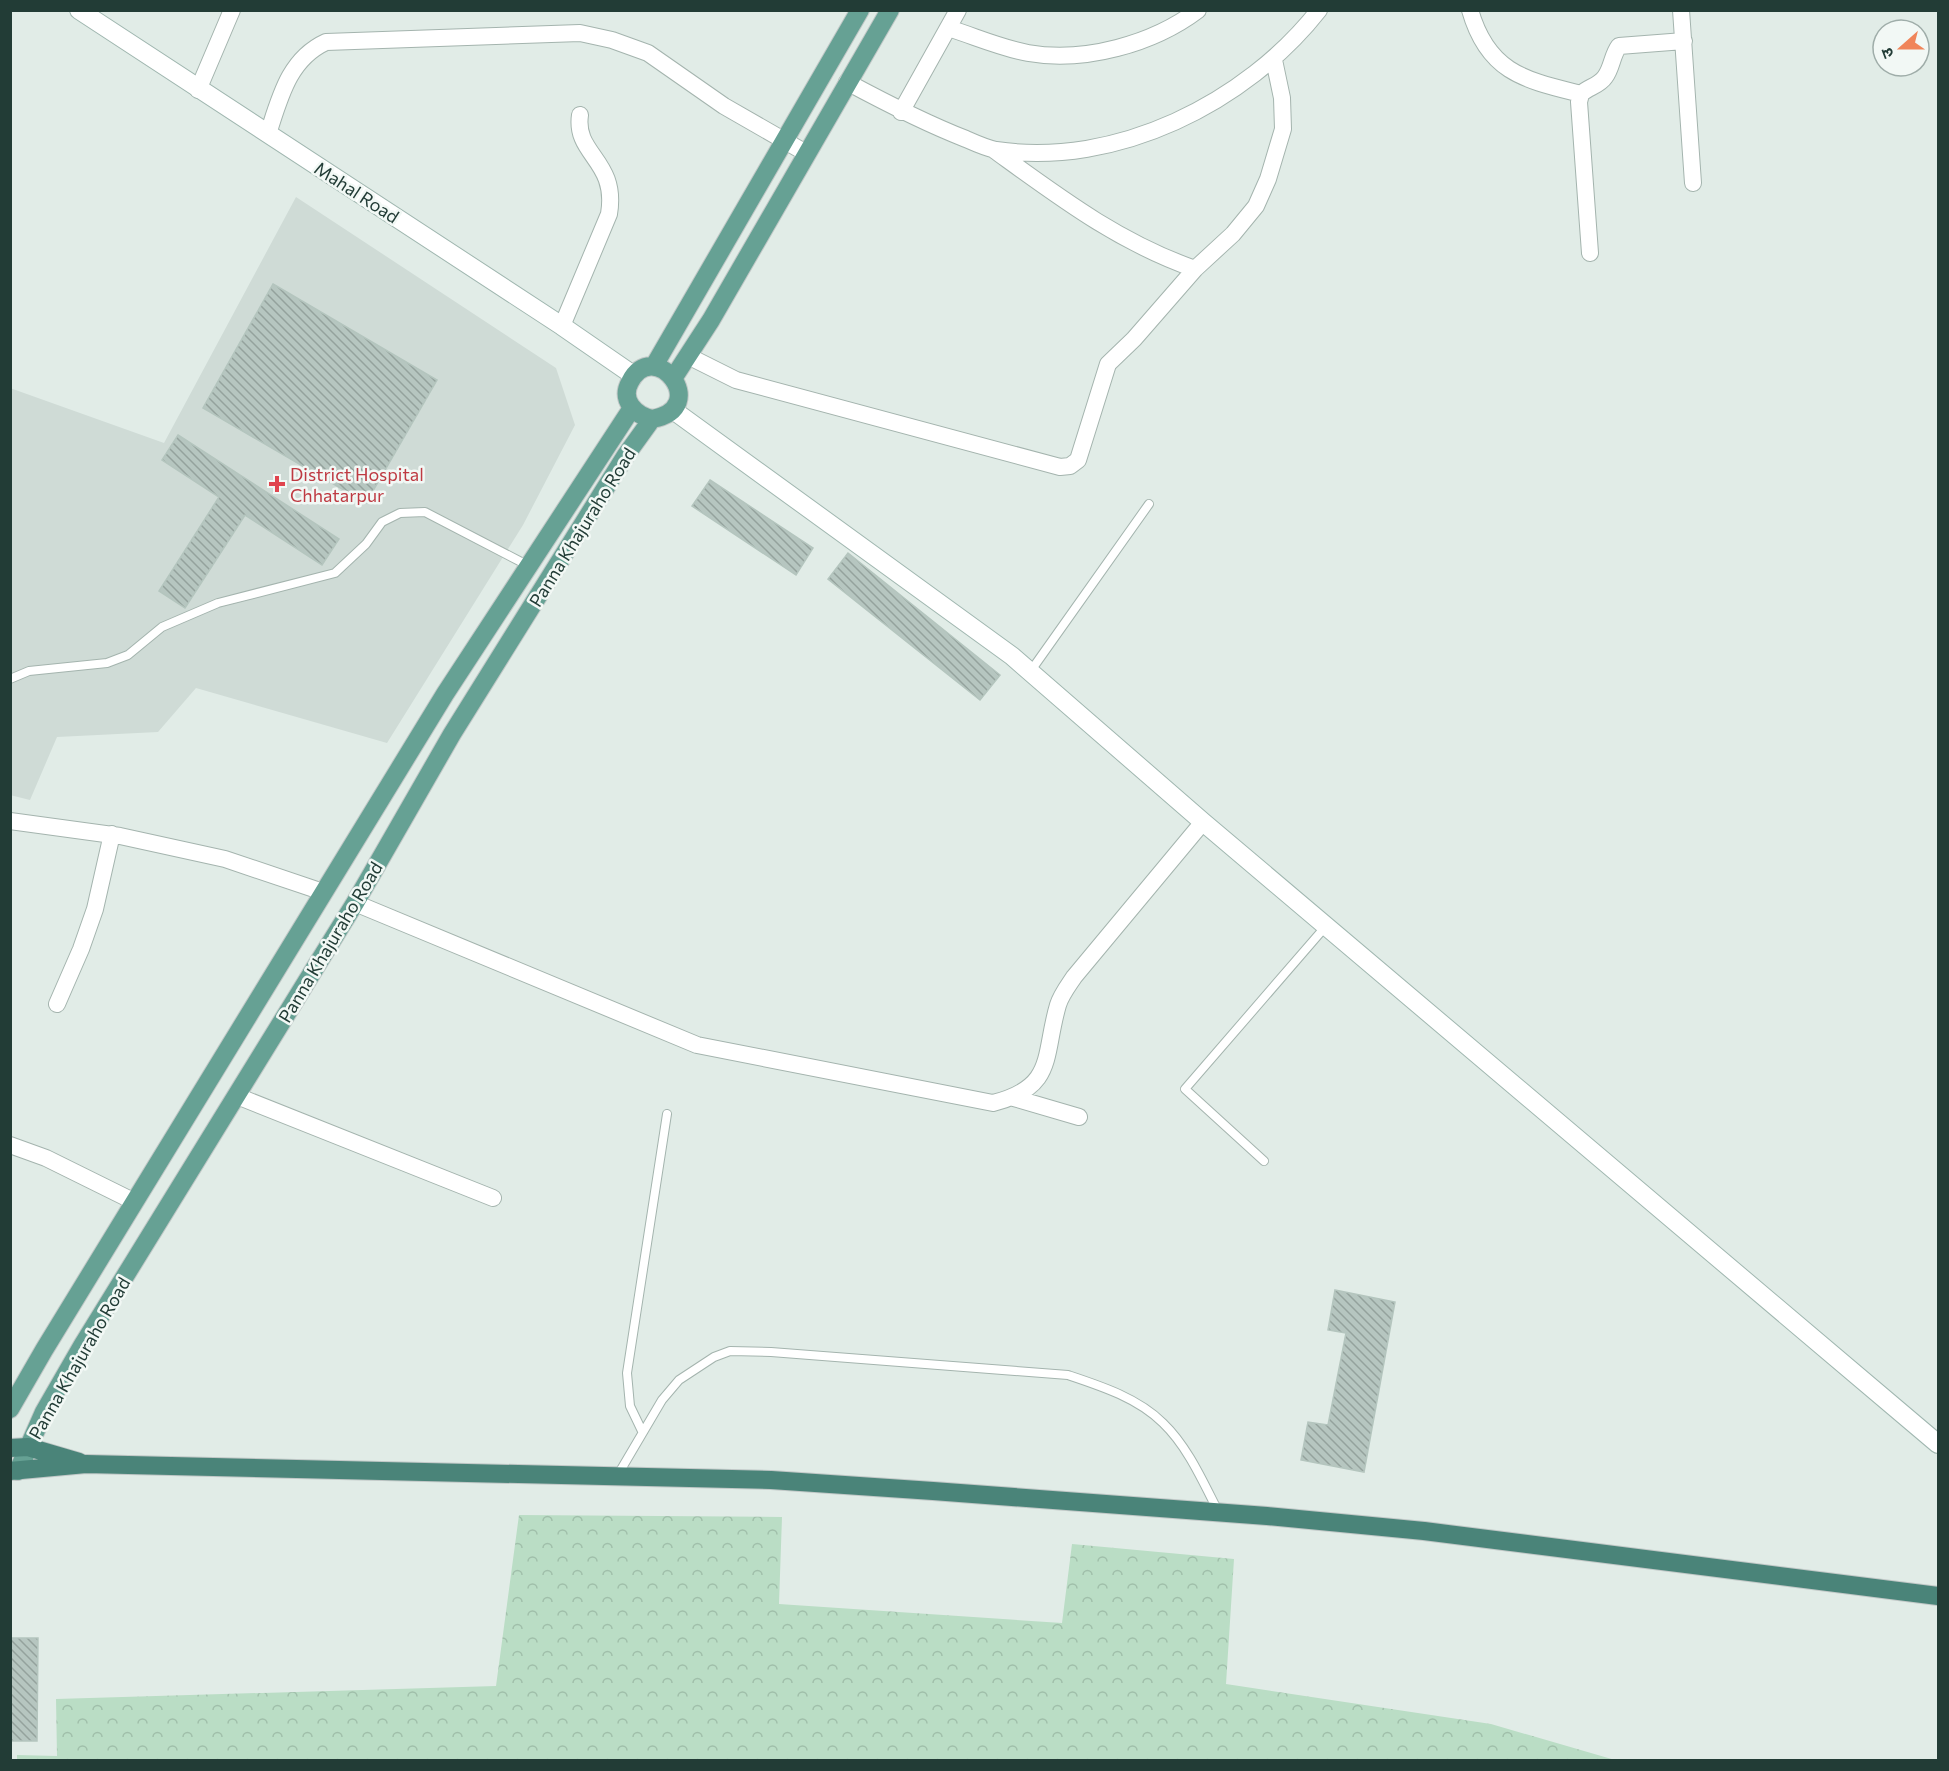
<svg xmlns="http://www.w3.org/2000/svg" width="1949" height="1771" viewBox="0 0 1949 1771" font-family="Commissioner,'Noto Sans Devanagari',sans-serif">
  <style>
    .built { fill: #cfdbd6 }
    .forest { fill: url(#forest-crowns) }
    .building { fill: url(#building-back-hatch); stroke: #b4c5be; stroke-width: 1.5 }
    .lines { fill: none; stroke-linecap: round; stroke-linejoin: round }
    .service-casing { stroke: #a4b4ae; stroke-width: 10 }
    .minor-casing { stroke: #a4b4ae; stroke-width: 18 }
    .secondary-casing { stroke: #a0b7b0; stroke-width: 20 }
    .primary-casing { stroke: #c1c8c7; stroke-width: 20 }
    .trunk-casing { stroke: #c1c8c7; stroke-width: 20 }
    .service { stroke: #fff; stroke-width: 8 }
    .minor { stroke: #fff; stroke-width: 16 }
    .secondary { stroke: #fff; stroke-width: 18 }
    .primary { stroke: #66a194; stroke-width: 18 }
    .trunk { stroke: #4a8479; stroke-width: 18 }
    .health-dot { fill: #e0444e; stroke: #f2f8f5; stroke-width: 2 }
    .labels { text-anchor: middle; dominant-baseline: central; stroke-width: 5; stroke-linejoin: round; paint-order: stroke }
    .street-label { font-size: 18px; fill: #223c36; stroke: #f2f8f5 }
    .health-label { font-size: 18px; fill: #be3a42; stroke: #f2f8f5; text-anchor: start }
  </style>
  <defs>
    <pattern id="forest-crowns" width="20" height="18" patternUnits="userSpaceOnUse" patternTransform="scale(1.5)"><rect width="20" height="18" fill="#baddc5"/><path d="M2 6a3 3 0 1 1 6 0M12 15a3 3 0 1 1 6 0" fill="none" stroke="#a0bfaa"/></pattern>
    <pattern id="building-back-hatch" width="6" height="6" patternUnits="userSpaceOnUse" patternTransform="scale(1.5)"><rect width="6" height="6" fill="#b6c6c0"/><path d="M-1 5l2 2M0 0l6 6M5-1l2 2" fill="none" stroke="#94a29d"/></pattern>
  </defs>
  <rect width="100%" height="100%" fill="#e1ece7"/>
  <path class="built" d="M296,197L556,368L575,425L523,525L387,743L196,688L158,732L57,737L30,800L10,795V388L164,443Z"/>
  <path class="forest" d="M519,1515L782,1517L779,1604L1062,1623L1072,1544L1234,1559L1226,1684L1491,1724L1615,1760H17V1755L57,1756L56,1699L496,1686Z"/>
  <path class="building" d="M273,284L437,380L366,503L203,408Z
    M178,435L339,539L322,565L245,515L185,608L159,591L219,497L162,460Z
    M710,480L813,548L796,575L692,506Z
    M848,553L1000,675L980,700L828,579Z
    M1335,1290L1395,1302L1364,1472L1301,1460L1308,1422L1328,1425L1346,1333L1328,1330Z
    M10,1638H38L37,1741H10Z"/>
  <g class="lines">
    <g class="service-casing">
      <path id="service" d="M1030,672L1149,504
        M10,679L29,671L107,663L128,655L162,627L218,603L335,573L366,544L382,522L400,513L425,512L527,565
        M1264,1161L1185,1089L1326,926
        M642,1431L630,1406L627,1373L667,1114
        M616,1478L662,1400L679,1380L714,1357L730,1351L771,1352L1068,1375C1101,1386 1138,1398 1163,1423C1188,1447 1203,1482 1219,1513"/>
    </g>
    <g class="minor-casing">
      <path id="minor" d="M1470,10C1488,73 1525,80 1581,94
        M1681,10L1693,183
        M948,28C974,36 1001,48 1028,53C1084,63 1153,44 1198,10
        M847,82C886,103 925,123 966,139C975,143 986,148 996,150C1116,168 1246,103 1319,10
        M198,90L232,10
        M901,112L958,10
        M268,134C280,97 289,59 326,42L580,33L612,40L648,53L724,106L806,153
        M994,150C1059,197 1118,242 1195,269
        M1590,253L1579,102L1581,94C1588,87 1599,86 1605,77C1612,68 1612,55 1619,46L1684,41
        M562,326L609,214C618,160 574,155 580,115
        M688,356L736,380L1060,467L1070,466L1078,460L1108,364L1134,339L1195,269L1233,234L1256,206L1268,179L1283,129L1282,98L1274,60
        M10,821L120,836L225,859L323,892
        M355,903L697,1045L993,1103C1056,1087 1043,1056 1058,1005C1061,995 1068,986 1074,977L1203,822
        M57,1004L81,949L95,909L112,834
        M237,1096L493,1198
        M1014,1098L1079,1117
        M10,1145L46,1158L135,1202"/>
    </g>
    <g class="secondary-casing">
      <path id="secondary" d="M79,10L562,326L633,375
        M673,410L1012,656L1203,822L1938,1444"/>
    </g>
    <g class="primary-casing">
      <path id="primary" d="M654,366L860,10
        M674,377L711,320L890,10
        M10,1409L44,1350L445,694L632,408
        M18,1471L44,1412L82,1346L355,903L452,734L626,455L652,419C713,408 654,335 630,382C620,400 635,415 652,419"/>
    </g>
    <g class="trunk-casing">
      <path id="trunk" d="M10,1448L28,1447L79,1462
        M10,1471L86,1464L771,1480L933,1491L1267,1516L1424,1531L1938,1596"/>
    </g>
    <use href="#service" class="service"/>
    <use href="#minor" class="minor"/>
    <use href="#secondary" class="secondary"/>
    <use href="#primary" class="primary"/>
    <use href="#trunk" class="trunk"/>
  </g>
  <path class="health-dot" d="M274 475h6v6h6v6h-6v6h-6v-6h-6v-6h6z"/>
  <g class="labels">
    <g class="street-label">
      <text transform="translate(357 192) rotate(33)">Mahal Road</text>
      <text transform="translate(582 527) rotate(-58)">Panna Khajuraho Road</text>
      <text transform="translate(330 942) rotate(-59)">Panna Khajuraho Road</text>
      <text transform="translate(79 1358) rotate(-60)">Panna Khajuraho Road</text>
    </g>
    <g class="health-label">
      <text x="290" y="474">District Hospital<tspan x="290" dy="21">Chhatarpur</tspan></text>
    </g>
  </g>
  <rect width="1949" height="1771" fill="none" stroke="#223c36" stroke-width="24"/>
  <g transform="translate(1901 48) rotate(249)"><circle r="28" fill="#f2f8f5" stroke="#9fada9" stroke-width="1.5"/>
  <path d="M0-4.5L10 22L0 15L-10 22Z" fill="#f0855a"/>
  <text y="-9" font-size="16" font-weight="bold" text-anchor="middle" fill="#223c36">उ</text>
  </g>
</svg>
